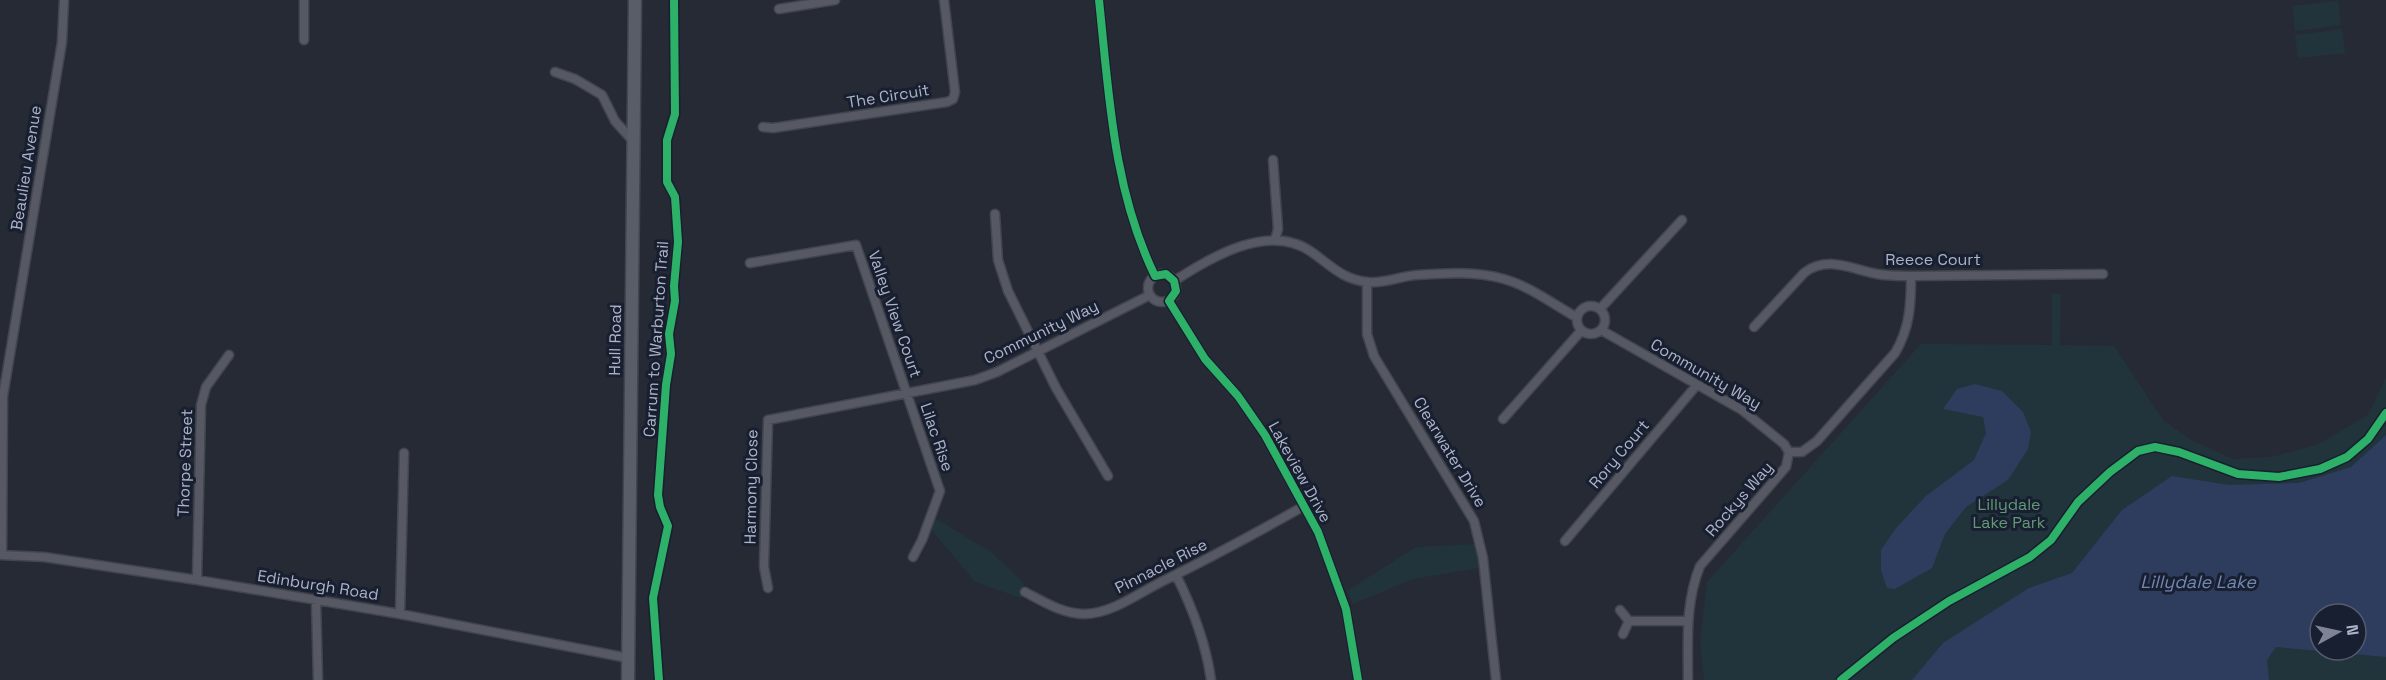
<svg xmlns="http://www.w3.org/2000/svg" width="2386" height="680" viewBox="0 0 2386 680" font-family="'Space Grotesk',sans-serif">
  <style>
    .green { fill: #22343b; fill-rule: evenodd }
    .water { fill: #2e3c5e; fill-rule: evenodd }
    .lines { fill: none; stroke-linecap: round; stroke-linejoin: round }
    .minor-casing { stroke: #42454d; stroke-width: 11 }
    .secondary-casing { stroke: #42454d; stroke-width: 15 }
    .minor { stroke: #565863; stroke-width: 8 }
    .secondary { stroke: #595d68; stroke-width: 12 }
    .cycleway-casing { stroke: #181f30; stroke-width: 11 }
    .cycleway { stroke: #2db169; stroke-width: 8 }
    .labels { text-anchor: middle; dominant-baseline: central; stroke-width: 6; stroke-linejoin: round; paint-order: stroke }
    .street-label { font-size: 16px; fill: #aeb4c8; stroke: #181f30 }
    .park-label { font-size: 16px; fill: #639a76; stroke: #181f30 }
    .water-label { font-size: 18px; font-style: italic; fill: #7386b2; stroke: #181f30 }
  </style>
  <rect width="100%" height="100%" fill="#252a35"/>
  <path class="green" d="M2338,1L2341,25L2295,31L2292,6Z
    M2342,29L2345,53L2298,58L2295,35Z
    M2052,293L2061,294L2060,345L2114,346L2163,420L2191,440L2233,459L2271,457L2317,445L2368,415L2386,378V680H1704L1700,642L1707,582L1921,344L2052,345ZM2320,614H2356V650H2320Z
    M933,517L991,552L1024,583L1021,598L975,582L930,528Z
    M1477,544L1484,567L1413,579L1353,604L1347,591L1416,547Z"/>
  <path class="water" d="M1975,384L2002,391L2023,412L2031,432L2028,449L2008,480L1966,507L1945,534L1932,568L1895,589L1887,588L1881,570V550L1896,528L1926,496L1974,460L1986,433L1983,417L1943,409L1957,389Z
    M2386,435V657L2276,647L2267,660L2269,680H1912L1943,643L2029,588L2072,573L2122,510L2172,476L2229,485L2299,483L2351,467ZM2320,614H2356V650H2320Z"/>
  <g class="lines">
    <g class="minor-casing">
      <path id="minor" d="M1099,0C1109,94 1113,190 1155,276
        M779,9L835,0
        M304,40V0
        M555,72L575,79L602,95L615,121L633,141
        M763,127L773,128L947,102L953,99L955,92L944,0
        M1273,160L1278,229L1275,240
        M995,214L998,260L1008,291L1056,388L1108,476
        M750,263L856,245L940,491L922,540L913,557
        M1148 288a14 14 0 1 1 28 0a14 14 0 1 1-28 0Z
        M1174,281C1212,257 1270,221 1313,253C1331,266 1344,280 1368,282C1385,284 1400,276 1417,275C1445,273 1476,271 1504,279C1529,286 1553,304 1576,317
        M1367,282V334L1374,356L1474,521L1483,558L1496,680
        M1169,301L1205,359L1238,396L1265,435L1318,532L1346,609L1358,680
        M1577 320a14 14 0 1 1 28 0a14 14 0 1 1-28 0Z
        M1600,309L1682,220
        M1754,327L1804,273C1827,255 1851,269 1877,274C1888,276 1900,276 1911,276L2103,274
        M1601,330L1742,410L1784,444L1789,452
        M1503,419L1581,331
        M1789,452H1802L1817,441L1895,353C1910,328 1911,304 1911,276
        M1565,541L1696,386
        M0,555L44,557L197,580L400,614L628,658
        M2,555L3,396L62,42L64,0
        M1176,575C1193,609 1206,643 1211,680
        M197,580L201,405L206,387L229,355
        M768,588L764,567L768,420L975,380L997,372L1150,295
        M1025,592C1044,602 1063,614 1085,614C1114,613 1140,592 1165,580C1212,557 1258,532 1304,506
        M316,601L318,680
        M1620,610L1629,621L1623,634
        M400,614L404,453
        M1629,621H1687
        M1688,680C1688,641 1685,603 1700,566L1786,467L1789,452"/>
    </g>
    <g class="secondary-casing">
      <path id="secondary" d="M628,680L635,0"/>
    </g>
    <use href="#minor" class="minor"/>
    <use href="#secondary" class="secondary"/>
    <g class="cycleway-casing">
      <path id="cycleway" d="M1099,0C1109,94 1113,190 1155,276L1166,274L1174,281L1176,291L1169,301L1205,359L1238,396L1265,435L1318,532L1346,609L1358,680
        M659,680L653,598L668,526L660,507L658,495L666,385L671,354L669,334L675,301L674,286L678,242L675,197L667,182V140L675,114L674,0
        M1841,680L1893,638L1949,601L2030,557L2051,540L2078,502L2110,472L2138,451L2155,447L2179,452L2238,474L2279,477L2320,469L2347,457L2368,439L2386,413"/>
    </g>
    <use href="#cycleway" class="cycleway"/>
  </g>
  <g class="labels">
    <g class="street-label">
      <text transform="translate(888 96) rotate(-9)">The Circuit</text>
      <text transform="translate(26 168) rotate(-81)">Beaulieu Avenue</text>
      <text x="1933" y="259">Reece Court</text>
      <text transform="translate(895 314) rotate(71)">Valley View Court</text>
      <text transform="translate(1041 332) rotate(-26)">Community Way</text>
      <text transform="translate(656 339) rotate(-86)">Carrum to Warburton Trail</text>
      <text transform="translate(615 340) rotate(-89)">Hull Road</text>
      <text transform="translate(1706 374) rotate(30)">Community Way</text>
      <text transform="translate(937 437) rotate(71)">Lilac Rise</text>
      <text transform="translate(1450 452) rotate(59)">Clearwater Drive</text>
      <text transform="translate(1619 454) rotate(-50)">Rory Court</text>
      <text transform="translate(185 463) rotate(-88)">Thorpe Street</text>
      <text transform="translate(1300 472) rotate(61)">Lakeview Drive</text>
      <text transform="translate(751 487) rotate(-89)">Harmony Close</text>
      <text transform="translate(1739 499) rotate(-49)">Rockys Way</text>
      <text transform="translate(1161 566) rotate(-27)">Pinnacle Rise</text>
      <text transform="translate(318 585) rotate(9)">Edinburgh Road</text>
    </g>
    <g class="park-label">
      <text x="2009" y="504">Lillydale<tspan x="2009" dy="18">Lake Park</tspan></text>
    </g>
    <g class="water-label">
      <text x="2198" y="581">Lillydale Lake</text>
    </g>
  </g>
  <g transform="translate(2338 632) rotate(82)"><circle r="28" fill="#181f30" stroke="#545b6d" stroke-width="1.5"/>
  <path d="M0-4.5L10 22L0 15L-10 22Z" fill="#7e8495"/>
  <text y="-9" font-size="16" font-weight="bold" text-anchor="middle" fill="#aeb4c8">N</text>
  </g>
</svg>
